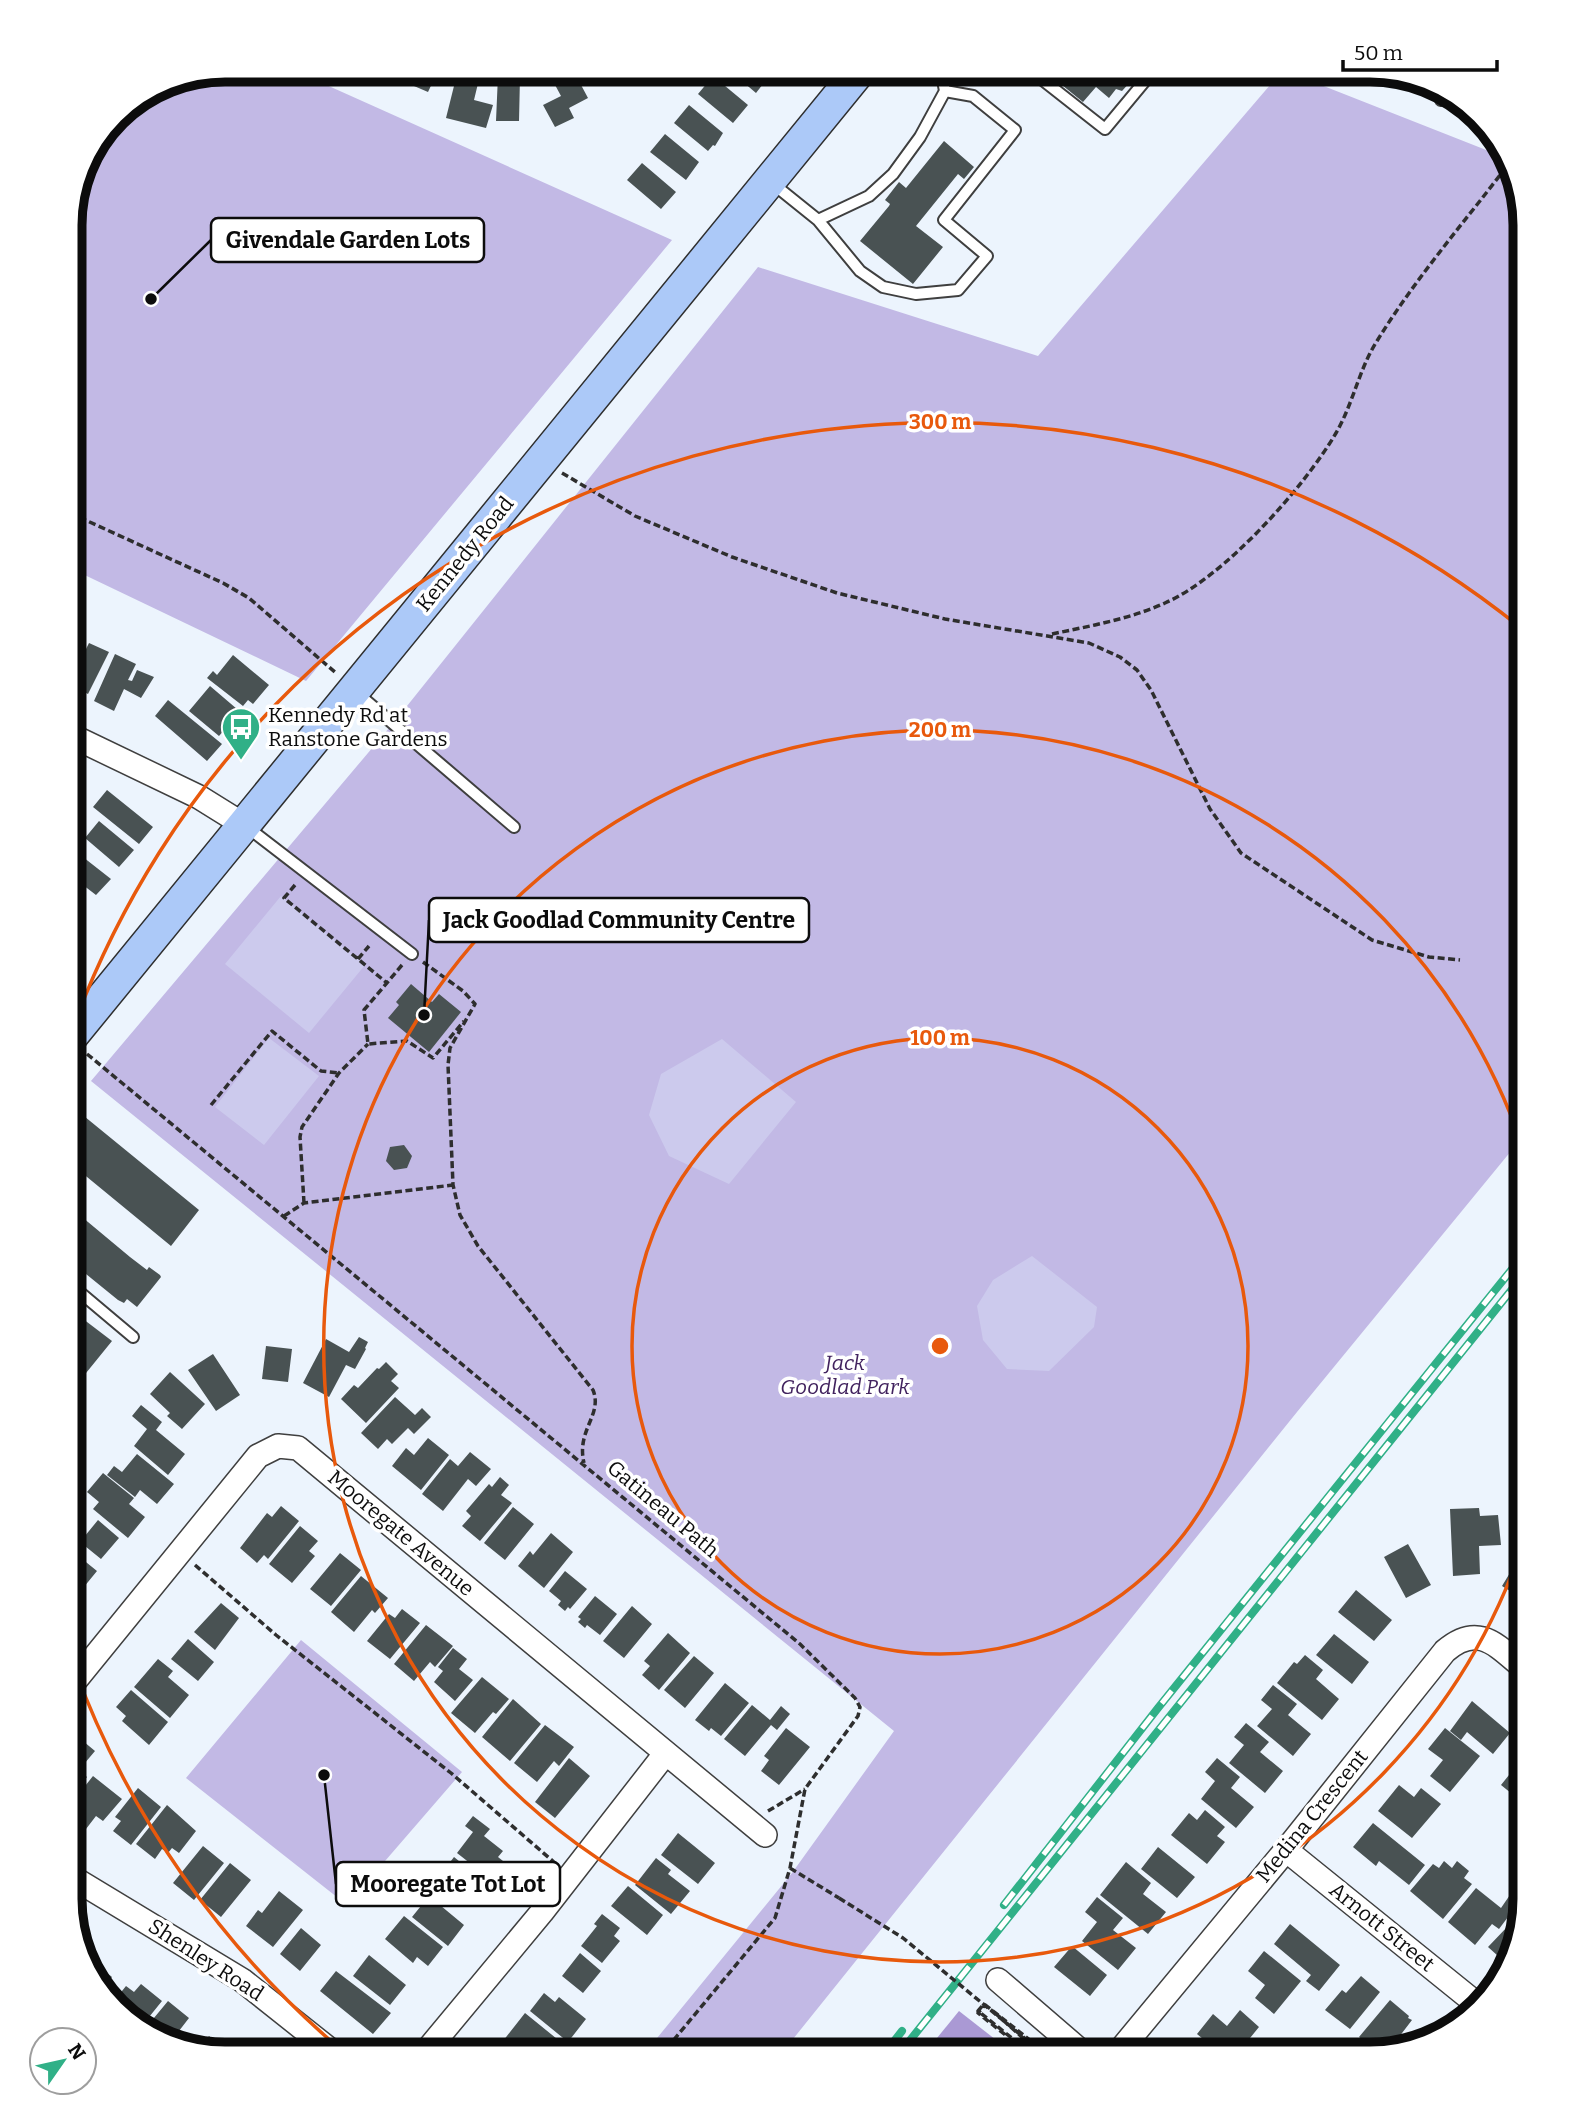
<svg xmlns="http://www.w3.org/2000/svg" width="1595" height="2124" viewBox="0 0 1595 2124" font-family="Bitter,serif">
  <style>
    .green { fill: #c2b9e5 }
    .forest { fill: #aa99d4 }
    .pitch { fill: #cccaed }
    .building { fill: #495253 }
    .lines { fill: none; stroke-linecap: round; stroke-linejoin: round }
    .service-casing { stroke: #3f3f3f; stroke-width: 14 }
    .minor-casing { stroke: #3f3f3f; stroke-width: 26 }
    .secondary-casing { stroke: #2e2e2e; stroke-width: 35 }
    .path { stroke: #2e2e2e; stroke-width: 3.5; stroke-dasharray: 7 3.5; stroke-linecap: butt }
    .service { stroke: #fff; stroke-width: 10 }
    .minor { stroke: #fff; stroke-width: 23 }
    .secondary { stroke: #acc9f8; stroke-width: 32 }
    .rail-casing { stroke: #30b087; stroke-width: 8 }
    .rail { stroke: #fff; stroke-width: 5; stroke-dasharray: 16; stroke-linecap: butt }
    .path-bridge { stroke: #2e2e2e; stroke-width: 3.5; stroke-dasharray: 7 3.5; stroke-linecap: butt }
    .ring { fill: none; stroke: #e8590c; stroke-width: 3.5 }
    .labels { text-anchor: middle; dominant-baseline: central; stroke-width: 7; stroke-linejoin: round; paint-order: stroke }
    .street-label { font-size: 21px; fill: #0c0c0c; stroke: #fff }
    .poi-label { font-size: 21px; fill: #0c0c0c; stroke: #fff; text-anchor: start }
    .park-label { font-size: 21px; font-style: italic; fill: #41225e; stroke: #fff }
    .rim { fill: none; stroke: #0c0c0c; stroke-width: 9 }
    .centre { fill: #e8590c; stroke: #fff; stroke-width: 3.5 }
    .ring-label { font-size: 21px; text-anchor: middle; font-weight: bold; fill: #e8590c; stroke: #fff; stroke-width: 7; stroke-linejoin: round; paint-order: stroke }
    .leader { fill: none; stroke: #0c0c0c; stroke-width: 2.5 }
    .callout-dot { fill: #0c0c0c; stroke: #fff; stroke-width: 2.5 }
    .callout { fill: #fff; stroke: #0c0c0c; stroke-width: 2.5 }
    .callout-label { font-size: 23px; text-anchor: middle; font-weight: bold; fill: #0c0c0c }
  </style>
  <rect width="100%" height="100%" fill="#ecf4fd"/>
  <path class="green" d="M225,70H293L672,240L306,681L70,568V215L86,157L123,109L166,82Z
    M1283,70L1504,157L1525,225V1134L1297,1412L781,2054H644L792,1873L894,1731L91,1081L395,721L758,267L1038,356Z
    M301,1640L462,1772L347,1905L186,1778Z"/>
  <path class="forest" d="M959,2011L1014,2054H924Z"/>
  <path class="pitch" d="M281,896L365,965L309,1033L225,964Z
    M269,1038L319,1076L264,1145L215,1107Z
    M722,1039L796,1102L729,1184L669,1156L649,1115L661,1074Z
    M1032,1256L1097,1307L1094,1327L1049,1371L1007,1369L983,1340L977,1306L993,1280Z"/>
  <path class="building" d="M413,70H450L447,78L437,73L428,92L407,83Z
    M458,70L481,71L474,100L493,105L486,128L446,118Z
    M547,70H573L588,98L569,108L574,118L555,127L543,105L561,96Z
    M599,70H622L609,82Z
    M729,70H764L770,75L756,93Z
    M1035,70H1132L1129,74L1132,80L1122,91L1116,89L1109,98L1096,87L1083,102L1057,81L1053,85Z
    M498,75L520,77L519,121H496Z
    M713,76L748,105L733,123L698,94Z
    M689,105L723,133L715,146L713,145L708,151L674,123Z
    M665,134L699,162L686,180L650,152Z
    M944,141L974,167L964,179L958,174L916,226L943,247L913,284L860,241L889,206L890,204L885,200L899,182L906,188Z
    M642,163L676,192L661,209L627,180Z
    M89,643L109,652L88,694L70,685V681Z
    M115,654L136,664L128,680L132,681L137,670L154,677L141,698L124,689L114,711L94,701Z
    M233,655L269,685L253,704L248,700L243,706L207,678L213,671L217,675Z
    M210,686L244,715L230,732L226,728L219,736L189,711Z
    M168,700L222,744L207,761L155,716Z
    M107,790L153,827L139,844L93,807Z
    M99,821L134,850L119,867L85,838Z
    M74,850L111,879L96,895L70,875V855Z
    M70,895L86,908L72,925L70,923Z
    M411,984L432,1002L439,994L461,1012L429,1052L388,1018L399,1005L396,1002Z
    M79,1112L199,1210L171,1246L70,1163V1121Z
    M404,1145L412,1156L407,1168L394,1170L386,1161L390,1147Z
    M70,1207L130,1257L147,1270L149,1267L160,1275L161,1277L137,1307L127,1299L124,1303L118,1300L70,1261Z
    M70,1309L112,1341L82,1378L70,1369Z
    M359,1337L368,1342L365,1348L366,1349L355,1369L346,1365L329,1397L303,1383L326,1339L349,1352Z
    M266,1346L292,1349L288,1382L262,1379Z
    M213,1354L240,1395L216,1411L188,1370Z
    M386,1362L398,1374L391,1381L399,1388L366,1423L341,1399L354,1385L358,1388L377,1368L379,1369Z
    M170,1372L205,1404L182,1429L167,1416L170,1413L150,1394Z
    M395,1397L415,1415L422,1408L431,1417L414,1434L408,1428L392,1444L387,1439L378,1449L361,1433Z
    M141,1405L162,1422L156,1430L185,1454L168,1475L134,1446L147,1429L132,1416Z
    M428,1438L449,1455L421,1490L392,1466L406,1448L414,1455Z
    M470,1452L491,1469L476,1486L468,1479L443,1511L422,1494L450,1459L458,1466Z
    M137,1454L174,1484L157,1504L140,1490L135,1497L107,1475L114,1466L122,1472Z
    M103,1473L134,1498L129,1504L145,1517L128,1538L93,1509L99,1502L87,1492Z
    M500,1477L509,1485L501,1495L512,1503L480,1541L462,1526L471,1516L466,1511L489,1484L492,1487Z
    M281,1506L299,1521L268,1559L264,1555L257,1563L240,1548L267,1513L272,1517Z
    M513,1507L534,1524L505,1560L484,1543Z
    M1479,1508L1480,1516L1498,1515L1501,1545L1479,1546L1480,1574L1453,1576L1450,1509Z
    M98,1520L119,1538L101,1559L80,1542Z
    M300,1526L318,1541L309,1551L315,1556L292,1583L269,1564Z
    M551,1533L573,1552L544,1588L518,1566L530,1551L533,1555Z
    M1408,1544L1431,1585L1406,1598L1384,1557Z
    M1525,1548V1596L1523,1599L1502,1586Z
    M340,1553L361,1570L331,1606L310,1589Z
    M76,1554L97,1571L79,1593L70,1586V1562Z
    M565,1571L587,1589L570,1609L568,1607L565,1611L558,1605L561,1601L549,1591Z
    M361,1576L388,1598L375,1613L372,1610L354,1632L331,1612Z
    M1356,1590L1392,1620L1374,1641L1338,1612Z
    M70,1593L79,1600L70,1610Z
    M595,1596L617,1614L600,1635L587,1625L585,1628L578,1622L581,1619L578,1617Z
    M221,1603L239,1618L215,1650L194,1632Z
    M632,1606L652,1624L624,1658L603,1641Z
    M402,1609L420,1623L390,1659L367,1641L389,1614L395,1618Z
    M426,1625L453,1646L435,1667L430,1662L414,1681L394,1664Z
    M668,1633L690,1653L659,1690L642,1675L650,1666L644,1661Z
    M1334,1634L1369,1662L1352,1684L1316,1655Z
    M188,1639L214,1662L198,1681L171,1659Z
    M453,1648L467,1659L459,1669L473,1680L455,1701L434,1682L443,1671L438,1667Z
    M1305,1655L1323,1670L1316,1679L1339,1699L1322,1720L1277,1683L1294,1662L1297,1664Z
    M694,1656L714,1673L685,1708L664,1690Z
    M158,1659L173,1671L168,1677L189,1695L170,1718L134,1687Z
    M482,1677L509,1699L496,1714L493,1712L475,1733L451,1713Z
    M725,1683L749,1703L721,1736L711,1728L709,1731L695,1720Z
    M1273,1685L1297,1704L1288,1715L1311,1734L1293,1756L1257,1726L1272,1709L1261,1700Z
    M131,1690L168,1722L149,1745L122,1721L126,1716L116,1707Z
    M513,1699L541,1724L510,1761L482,1737Z
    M1472,1701L1510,1733L1493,1754L1467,1732L1461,1740L1450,1731Z
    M752,1705L770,1720L781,1706L790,1714L777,1730L771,1725L745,1756L724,1739Z
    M1246,1723L1269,1742L1260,1752L1283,1771L1265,1793L1229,1763L1244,1745L1234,1737Z
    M545,1725L574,1747L559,1766L554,1761L537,1782L514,1763Z
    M786,1728L810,1747L779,1785L761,1771L769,1760L764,1756Z
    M1445,1728L1480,1756L1450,1792L1430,1776L1443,1760L1428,1749Z
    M77,1736L95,1751L79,1770L87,1777L70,1799V1744Z
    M1525,1755V1819L1515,1810L1522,1802L1501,1785Z
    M569,1758L590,1776L555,1818L535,1802Z
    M1217,1758L1240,1777L1231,1788L1254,1807L1236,1828L1201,1799L1215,1781L1205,1772Z
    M93,1776L122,1799L103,1821L96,1816L86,1829L70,1816V1805Z
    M1399,1785L1414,1797L1421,1788L1441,1804L1412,1838L1378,1811Z
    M138,1788L161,1807L131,1845L113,1831L121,1821L115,1817Z
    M167,1805L196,1831L179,1853L172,1848L168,1853L162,1849L155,1859L136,1844Z
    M1205,1810L1225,1827L1217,1836L1225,1842L1207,1864L1171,1835L1189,1813L1197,1820Z
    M473,1816L490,1829L484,1836L503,1851L498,1857L508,1865L494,1882L457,1853L473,1832L465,1826Z
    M1373,1823L1425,1865L1409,1885L1379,1861L1376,1866L1353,1847Z
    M678,1833L715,1863L698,1884L661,1855Z
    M203,1846L224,1863L194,1900L173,1883Z
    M1158,1847L1195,1877L1177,1898L1141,1869Z
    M454,1857L491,1887L475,1907L438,1878Z
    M656,1858L671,1870L668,1874L690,1891L671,1914L635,1885Z
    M1444,1861L1452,1868L1457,1861L1469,1871L1464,1878L1472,1884L1443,1919L1410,1891L1433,1864L1439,1868Z
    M1126,1862L1151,1883L1143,1894L1166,1912L1148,1934L1100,1895Z
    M230,1863L251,1880L221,1917L200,1900Z
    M628,1886L663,1915L647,1935L611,1906Z
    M1476,1888L1501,1908L1514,1889L1523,1897L1499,1929L1492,1924L1475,1945L1448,1922Z
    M279,1891L303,1910L273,1947L246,1926L258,1910L262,1913Z
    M429,1896L464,1925L448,1946L412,1917Z
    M1097,1897L1123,1918L1113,1930L1136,1948L1118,1970L1082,1941L1097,1922L1085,1912Z
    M602,1914L620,1928L614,1936L620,1941L602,1963L581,1946L597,1926L594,1924Z
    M404,1916L443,1947L428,1966L417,1957L413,1963L385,1939Z
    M1290,1924L1340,1965L1319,1991L1306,1981L1311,1975L1274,1944Z
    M1508,1926L1514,1931L1518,1927L1507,1964L1488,1947Z
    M301,1928L321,1945L300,1971L280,1954Z
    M1072,1946L1107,1975L1090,1996L1054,1967Z
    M1264,1951L1301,1981L1274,2014L1255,1998L1265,1985L1248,1971Z
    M580,1953L601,1971L583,1993L562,1976Z
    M369,1955L406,1985L390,2005L353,1976Z
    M95,1963L112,1977L105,1987L110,1992L107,1995L96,1985L91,1968Z
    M336,1971L391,2013L373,2034L320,1991Z
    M1361,1976L1380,1992L1350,2029L1325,2010L1342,1990L1346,1993Z
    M141,1984L162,2001L141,2027L114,2001L126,1986L134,1992Z
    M544,1993L555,2002L559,1997L586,2019L568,2042L530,2011Z
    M1390,2000L1409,2016L1408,2018L1412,2020L1399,2037L1406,2043L1377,2052L1359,2037Z
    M168,2001L189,2018L172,2040L148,2033L144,2030Z
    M1240,2010L1259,2027L1237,2054H1221L1197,2034L1213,2014L1227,2026Z
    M525,2013L562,2043L553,2054H528L521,2049L518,2053L503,2041Z
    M209,2036L226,2050L224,2054L192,2045L196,2041L201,2046Z
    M497,2043L509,2054H487Z
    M1185,2047L1194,2054H1180Z"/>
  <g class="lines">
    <g class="service-casing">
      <path id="service" d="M1030,70L1105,129L1154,70
        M1441,100L1442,89
        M772,183L818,220L860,271L883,287L916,294L958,290L987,256L944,220L1015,130L973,96L945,91
        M818,220L869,196L893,174L920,137L945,91L941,70
        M356,692L514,827
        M247,827L412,954
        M70,1284L133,1337"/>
    </g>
    <g class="minor-casing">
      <path id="minor" d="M70,735L199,797L244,825
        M70,1687L258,1456L278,1446L298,1448L765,1835
        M1286,1850L1478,2005
        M70,1876L242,1980L335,2054
        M998,1980L1084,2054
        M424,2054L542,1912L665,1754
        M1117,2054L1286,1850L1445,1651C1479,1622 1497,1646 1525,1669"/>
    </g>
    <g class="secondary-casing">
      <path id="secondary" d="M70,1038L860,70"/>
    </g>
    <path class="path" d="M562,473L635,516L732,557L837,593L945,619L1089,643L1120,657L1137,670L1151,690L1210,809L1241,853L1372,940L1429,957L1460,960
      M70,513L223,583L249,598L336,673
      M1052,634C1090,626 1130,619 1165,603C1223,578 1304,488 1336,433C1353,404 1359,369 1377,341C1415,279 1463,224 1507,166
      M295,885L284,898L387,983
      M358,959L369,946
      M423,962L463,991L475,1004L450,1048L448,1065L453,1185L460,1215L478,1246L593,1390C603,1415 576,1430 584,1463
      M402,965L364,1010L368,1044L407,1041L433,1058L464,1021
      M87,1054L800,1644L855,1698L860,1707L858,1716L805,1789L790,1868L775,1918L662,2054
      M211,1105L272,1031L321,1071L339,1073
      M304,1203L300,1137L302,1127L339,1073L368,1044
      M284,1216L304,1203L453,1185
      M195,1565L276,1635L451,1773L555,1863
      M768,1811L805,1789
      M790,1868L839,1898
      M995,2013L1041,2054"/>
    <use href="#service" class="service"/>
    <use href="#minor" class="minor"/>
    <use href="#secondary" class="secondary"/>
    <g class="rail-casing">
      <path id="rail" d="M1004,1905L1158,1708L1525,1253
        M884,2054L902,2031
        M899,2054L1525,1273"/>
    </g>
    <use href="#rail" class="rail"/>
    <path class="path-bridge" d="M839,1898L903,1938L1033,2045L1028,2051L978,2011L984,2004L1035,2044L1028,2053L978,2013L985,2005L995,2013"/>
  </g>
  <g class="ring">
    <circle cx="940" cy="1346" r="308"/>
    <path d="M1524 1541A616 616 0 1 1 1524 1151"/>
    <path d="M346 2054A924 924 0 0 1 72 1662M72 1030A924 924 0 0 1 1521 628"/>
  </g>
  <defs>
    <g id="bus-pin" transform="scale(2.0125)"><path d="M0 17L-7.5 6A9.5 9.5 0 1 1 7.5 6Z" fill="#30b087" stroke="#fff"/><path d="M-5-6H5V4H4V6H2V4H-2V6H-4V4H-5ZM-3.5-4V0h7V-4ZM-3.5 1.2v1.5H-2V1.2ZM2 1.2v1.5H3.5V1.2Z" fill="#fff"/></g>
  </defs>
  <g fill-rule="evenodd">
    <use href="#bus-pin" x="241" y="727"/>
  </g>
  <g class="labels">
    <g class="street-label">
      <text transform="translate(465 554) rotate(-51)">Kennedy Road</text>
      <text transform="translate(663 1509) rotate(40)">Gatineau Path</text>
      <text transform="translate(401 1533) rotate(40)">Mooregate Avenue</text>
      <text transform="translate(1312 1816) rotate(-51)">Medina Crescent</text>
      <text transform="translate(1382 1927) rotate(39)">Arnott Street</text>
      <text transform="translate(206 1960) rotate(33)">Shenley Road</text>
    </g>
    <g class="poi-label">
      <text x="268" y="715">Kennedy Rd at<tspan x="268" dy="24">Ranstone Gardens</tspan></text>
    </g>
    <g class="park-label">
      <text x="845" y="1363">Jack<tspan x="845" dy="24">Goodlad Park</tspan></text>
    </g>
  </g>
  <path d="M0 0H1595V2124H0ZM225 82H1370A143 143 0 0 1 1513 225V1899A143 143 0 0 1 1370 2042H225A143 143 0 0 1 82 1899V225A143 143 0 0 1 225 82Z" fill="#fff" fill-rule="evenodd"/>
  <path class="rim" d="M225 82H1370A143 143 0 0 1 1513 225V1899A143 143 0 0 1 1370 2042H225A143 143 0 0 1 82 1899V225A143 143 0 0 1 225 82Z"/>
  <circle cx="940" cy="1346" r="10" class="centre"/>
  <g class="ring-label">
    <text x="940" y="429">300 m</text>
    <text x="940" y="737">200 m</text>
    <text x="940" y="1045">100 m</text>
  </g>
  <path class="leader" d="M151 299L211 240M424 1015L429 920M324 1775L336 1884"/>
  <g class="callout-dot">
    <circle cx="151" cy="299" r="7"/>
    <circle cx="424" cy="1015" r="7"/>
    <circle cx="324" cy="1775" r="7"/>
  </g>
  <g class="callout">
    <rect x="211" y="218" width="273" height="44" rx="7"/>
    <rect x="429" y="898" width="380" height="44" rx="7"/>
    <rect x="336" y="1862" width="224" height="44" rx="7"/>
  </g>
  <g class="callout-label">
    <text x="348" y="248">Givendale Garden Lots</text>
    <text x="619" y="928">Jack Goodlad Community Centre</text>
    <text x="448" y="1892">Mooregate Tot Lot</text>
  </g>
  <g transform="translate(63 2061) rotate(56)"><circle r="33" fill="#ffffff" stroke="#9e9e9e" stroke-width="2"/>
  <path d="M0-5L12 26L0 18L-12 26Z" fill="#30b087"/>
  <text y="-10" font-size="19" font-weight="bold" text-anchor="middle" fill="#0c0c0c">N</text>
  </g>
  <path d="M1343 60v10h154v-10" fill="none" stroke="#0c0c0c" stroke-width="3.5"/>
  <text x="1354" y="60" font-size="21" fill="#0c0c0c" stroke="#ffffff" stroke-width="5" paint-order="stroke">50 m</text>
</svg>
